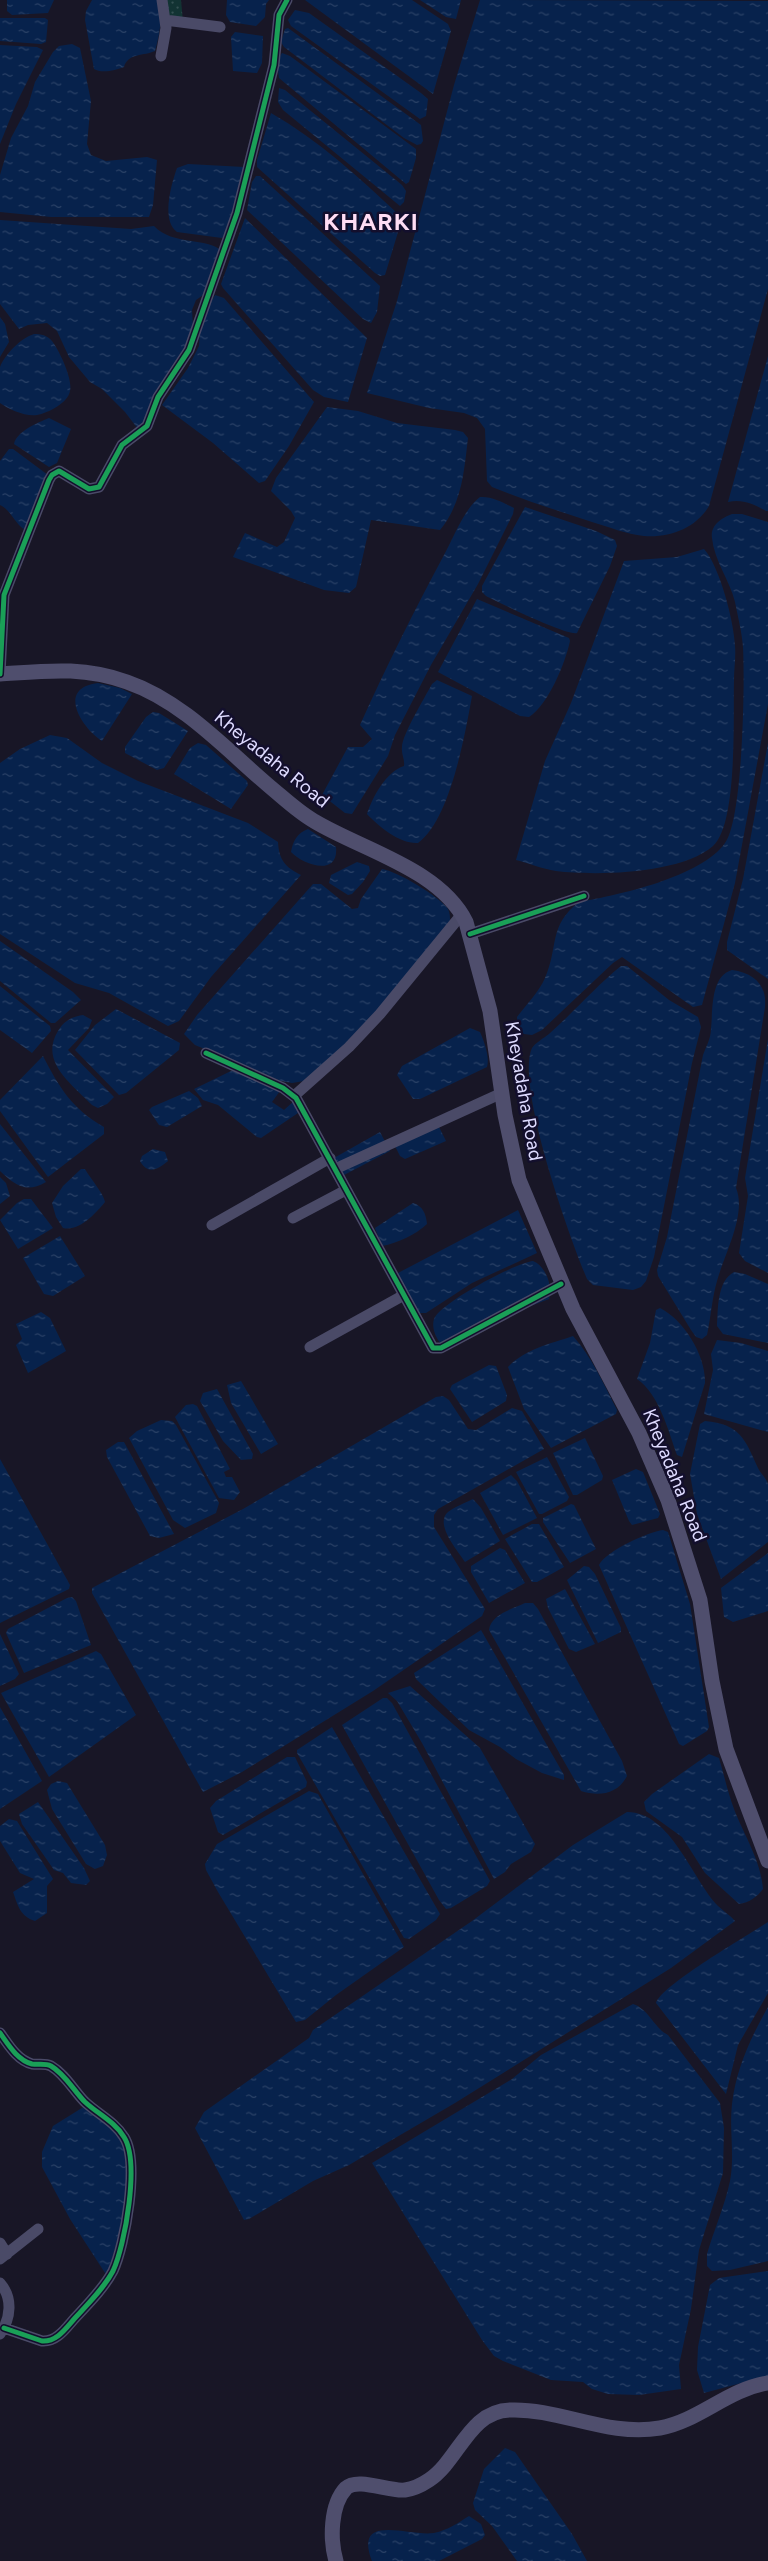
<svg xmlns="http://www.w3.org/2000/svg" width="768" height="2561" viewBox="0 0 768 2561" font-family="Figtree,sans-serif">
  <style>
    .garden { fill: url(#garden-dots) }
    .water { fill: url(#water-ripples) }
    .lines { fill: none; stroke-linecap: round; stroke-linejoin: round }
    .minor { stroke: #4a4a67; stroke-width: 11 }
    .secondary { stroke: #4f4e6d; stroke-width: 15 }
    .cycleway-casing { stroke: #130f2d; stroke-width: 8 }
    .cycleway { stroke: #1a9f57; stroke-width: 5 }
    .labels { text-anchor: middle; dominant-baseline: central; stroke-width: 5; stroke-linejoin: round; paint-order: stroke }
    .street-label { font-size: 19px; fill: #dedbff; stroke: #130f2d }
    .district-label { font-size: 24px; font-weight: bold; letter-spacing: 1px; fill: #ffddf4; stroke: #130f2d }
  </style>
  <defs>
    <pattern id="garden-dots" width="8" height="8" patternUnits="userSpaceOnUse" patternTransform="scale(1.25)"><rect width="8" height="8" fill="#123333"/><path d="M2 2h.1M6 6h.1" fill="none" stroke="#345052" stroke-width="1.8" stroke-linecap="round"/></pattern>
    <pattern id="water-ripples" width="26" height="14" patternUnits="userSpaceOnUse" patternTransform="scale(1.25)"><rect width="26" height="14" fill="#07224c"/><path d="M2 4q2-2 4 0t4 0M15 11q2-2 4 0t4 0" fill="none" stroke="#2b4267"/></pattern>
  </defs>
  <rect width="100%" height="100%" fill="#181626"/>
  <path class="garden" d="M164,0H181L183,22L165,20Z"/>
  <path class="water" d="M7,0H54L48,13L12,15L7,11Z
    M92,0H157C163,18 160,33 155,51C144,56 128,53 124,67C116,70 102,74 94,69L85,20L86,11Z
    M227,0H269L266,4L265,17L256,26L230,22L226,15Z
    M305,0H412L448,24L451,31L433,94Z
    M420,0H461L456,19L446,17Z
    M480,0L768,1V289L709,506C696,528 670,538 644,536C626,534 609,527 592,522C558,511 525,500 492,487L487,481L485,429L477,418L464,413L429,408L367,393L397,301L454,85Z
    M295,10L309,13L421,93L428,99L426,116L420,119L291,26L288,20Z
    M0,18H45L48,20L46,42L41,44L0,41Z
    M288,28L421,125L423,141L421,144L417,145L404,138L284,47L281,42L285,29Z
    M235,32L263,36L262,63L257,73L233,71L231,37Z
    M72,44L80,48L91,101L87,144L91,155L106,161L147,157L157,160L153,205L149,217H51L0,212V175L11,138L28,106L35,82L53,52L59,46Z
    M0,45L37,47L43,50L16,104L0,144Z
    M282,53L290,56L416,149V158L409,182L406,184L279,78C278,70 276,60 282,53Z
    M279,88L285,90L402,185L406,191L404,202L400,206L283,110L278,102Z
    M271,113C318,140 359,177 398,214L402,219L385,275L380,276L375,273L257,167V160Z
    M188,164L244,167L226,233L222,238L177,232C161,220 171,185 177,168Z
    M256,176H260L380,286L377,312L371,323L363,319L247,210L252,182Z
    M245,218L367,338L348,402L324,397L313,390L223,288L221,284Z
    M0,220L131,229L154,226C173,246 207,237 222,251L209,291L196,300L192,310L193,326L186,350L145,426L138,429L125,412L102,389L90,382L69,357L57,331L47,323L28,325L19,329L0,304Z
    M215,295L224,298L314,402L289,446L265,481L259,483L213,443L162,405L188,368L199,346L200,330L209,306Z
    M0,317L5,324L9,342L0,357Z
    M34,334C41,334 47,335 52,341C59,350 73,379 70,391C68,403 48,413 37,415C26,417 8,409 0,403C0,393 0,377 0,367C5,354 21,338 34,334Z
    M768,356V511H766C753,504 743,499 728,502Z
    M327,407L358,411L397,423L455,430L463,432L468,438C464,472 462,503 440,530L371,520L356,587L349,593L324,590L233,557L245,533L277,547L284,542L295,518L291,511L271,491L276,478Z
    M49,418L71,429L57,463L49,467L14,444C17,431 37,423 49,418Z
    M9,449H13L48,475L25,530C14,523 12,511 0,505V461Z
    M480,497C492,496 504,503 514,508L513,514L478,584L431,665L395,735L388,756L352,814L345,813L322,795L348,747H363L372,739L360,725C386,667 414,611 444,555C454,537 464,509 480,497Z
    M525,507L596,531L615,540L617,546L610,566L577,633C567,636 500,603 486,596L482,592V586Z
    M732,514H742L768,522V704L735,883L702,1005L693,1007L622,957L613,963L542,1030L532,1035L524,1034L518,1029L517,1017C526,1005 539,992 545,978C559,946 548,926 579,902C619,895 701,877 725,843C743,819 745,682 743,647C742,633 738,617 735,602C730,581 714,560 712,538C710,525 722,518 732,514Z
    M704,549C720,567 734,622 735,646C736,657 734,669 734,680C733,714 738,824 713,846C681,874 596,876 556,871C542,869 529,863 516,860L545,761L571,703L624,561L677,557Z
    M477,599L569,638L570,641C565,664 548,705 529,717L520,716L438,672Z
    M437,680L472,696C465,735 450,820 418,843C400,844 379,827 367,814C373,796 386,772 404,766C405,759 401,754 402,747C402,735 425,697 432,684Z
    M98,683L120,688L132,694L102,741C80,726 57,688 98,683Z
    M153,712L159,713L188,731L164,768L157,770L125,753V747L146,717Z
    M50,735L67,738L102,763L138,781L248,823L278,842C279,860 285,867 301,875L211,977L179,1021L168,1026L109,993L75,983L0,934V763L20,749Z
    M198,743L206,745L247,781L248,785L231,809L174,774L190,748Z
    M768,743V979L727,950V942L743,879Z
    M308,829L336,847C339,877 303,865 291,852C293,841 297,833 308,829Z
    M357,862L369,866L370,871L363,882L352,894L348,895L329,883L331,875Z
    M382,869C397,871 440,897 448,909C450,913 450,917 450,921L389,998L340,1049L304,1081L292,1083L281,1081L195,1045L184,1034L197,1015L313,884H321L352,909L358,908L361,899Z
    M0,941L73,992L81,1000L55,1023H51L0,981Z
    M621,966H627L669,1000L698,1017L701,1027L692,1063L654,1257L646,1281L641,1287L633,1290L593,1285L587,1279C570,1239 515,1085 532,1048C535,1043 544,1038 549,1034C574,1012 595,987 621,966Z
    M732,970C754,973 767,985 765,1007L736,1188C747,1214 724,1255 717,1281C712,1298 711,1317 707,1335L702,1339L696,1337L691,1330L658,1276L657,1270L667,1237L703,1055C706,1047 711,1038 711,1029C713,1011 710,976 732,970Z
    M0,986L50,1026L51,1031L32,1053L0,1030Z
    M116,1009L180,1043L179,1050L126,1093L119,1095L75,1050L95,1025Z
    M83,1015L92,1020L89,1028L68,1050L114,1097L107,1104L98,1108L92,1105C72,1084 39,1062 58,1031C64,1021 71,1017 83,1015Z
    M470,1028L480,1032C484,1041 490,1057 487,1067L420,1099H413L397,1075L402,1066Z
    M768,1039V1273L745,1261L739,1253L748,1196L745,1178Z
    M43,1056C59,1087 72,1109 104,1127V1134L48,1177L0,1111V1100Z
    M231,1071L238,1072L280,1091L272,1102L284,1110L294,1101L298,1113L261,1138L257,1137L218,1105L203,1100L194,1089Z
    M189,1091L198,1098L202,1106L167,1127L159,1125L149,1110L152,1107Z
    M437,1123L446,1141L405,1159L400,1156L393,1142Z
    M0,1124L46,1182C26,1194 15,1185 0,1171Z
    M380,1132L390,1151L344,1175L334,1158Z
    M153,1149L165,1152L168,1161C157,1170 148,1175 140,1161L142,1156Z
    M81,1169H85C90,1178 104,1194 105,1202C96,1213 79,1232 63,1228L56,1217L52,1203L63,1186Z
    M0,1177L6,1183L10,1196L0,1204Z
    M24,1199H31L53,1228L18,1249L0,1220L17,1203Z
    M413,1203C423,1206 426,1214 427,1224C415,1235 398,1243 382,1246L375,1228Z
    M518,1210L537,1253L472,1283L426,1313H419L398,1275V1273Z
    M60,1236L85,1276L53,1296L44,1294L23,1258Z
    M533,1261C546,1266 553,1287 549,1299L515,1312L444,1347C437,1341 431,1329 434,1319C440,1303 515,1263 533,1261Z
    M734,1272L745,1274L768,1284V1343L723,1334L717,1326C718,1309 717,1281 734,1272Z
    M660,1308C684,1320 706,1356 705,1383L682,1457L677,1455C668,1430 659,1394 637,1379L650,1343L656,1310Z
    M41,1312L50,1318L66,1351L28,1373L16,1345L22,1339L16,1324Z
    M573,1336C592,1357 604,1385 617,1410L616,1414L551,1448L524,1409L508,1367C525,1349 550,1344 573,1336Z
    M717,1340L741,1343L768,1351V1432L704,1414L713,1370L711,1354Z
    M489,1365L496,1366L507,1395L506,1401L472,1422L450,1389L452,1385Z
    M241,1381L278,1444L261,1454L231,1403L227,1385Z
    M217,1389L253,1454L252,1459L241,1460L223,1441L200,1401L203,1393Z
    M443,1396L449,1400L468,1429L476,1430L512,1408L522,1411L544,1449L438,1509L434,1515V1527L485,1609L482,1616L373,1691L242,1772L203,1792L92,1593V1588L243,1509L436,1397Z
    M193,1404L197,1406L230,1469L224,1472L226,1477H232L240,1492L234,1500L219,1498L175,1417L186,1405Z
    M161,1420L172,1421L176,1425L219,1503L216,1513L185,1528L173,1520L129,1438L137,1431Z
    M705,1421C740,1424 745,1439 758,1468C760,1473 767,1479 768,1484C768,1502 768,1524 768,1542L721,1579L697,1514L690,1474L700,1424Z
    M585,1438L603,1476L602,1480L577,1495H573L553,1453Z
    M118,1442H124L174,1534L159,1538L150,1536L107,1457L106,1450Z
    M547,1457L569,1497L567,1501L542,1514H539L516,1472Z
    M0,1459L70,1585L69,1589L0,1623Z
    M636,1469L643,1472L660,1514L658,1518L632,1525L629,1521L612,1480Z
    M511,1475L517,1481L537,1518L503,1535L480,1493Z
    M473,1499L481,1508L500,1541L465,1562C458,1551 434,1524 448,1512C454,1507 465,1503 473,1499Z
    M571,1504L574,1505L596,1549L570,1563L543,1522V1518Z
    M532,1524H539L564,1567L537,1582H532L505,1539Z
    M663,1530L668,1532L690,1604L709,1727L707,1731L683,1746L679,1744L599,1565C606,1551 648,1532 663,1530Z
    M500,1548L505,1550L525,1583L489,1603L471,1572V1566Z
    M768,1553V1611L733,1622L724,1617L721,1588Z
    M584,1566L589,1567L595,1574L621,1628V1632L598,1643L567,1580Z
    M565,1589L595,1644L576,1652L569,1649L548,1608L546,1599Z
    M72,1597L76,1601L91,1645L24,1673L6,1633L8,1629L67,1598Z
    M525,1603H533L538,1609L622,1761L627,1776C618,1794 599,1797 581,1791L489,1630C491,1614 513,1609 525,1603Z
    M481,1630L564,1775V1780L542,1773L516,1759L500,1747L469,1730L416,1679L414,1673Z
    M0,1634L19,1674L15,1679L0,1686Z
    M96,1651L101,1654L136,1715L49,1777L1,1693Z
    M410,1686L480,1748L535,1844L531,1852L511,1864L505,1872L494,1879L422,1743L397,1701L388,1693Z
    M383,1698H387L392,1703L490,1881L487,1886L451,1908L446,1909L439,1900L342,1725Z
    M0,1707L42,1781L0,1809Z
    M332,1727L440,1914L436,1920L409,1939L404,1938L297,1753V1750Z
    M709,1754L719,1758C724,1775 728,1793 734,1809C744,1835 761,1861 763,1889C758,1896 749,1903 739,1904L705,1873L682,1837L646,1811L644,1802L652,1794Z
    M287,1757H295L307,1782L306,1787L223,1835L218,1832L210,1808L216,1801Z
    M58,1781L67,1783L105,1845L107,1855L103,1866L95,1869L86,1864L52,1809L47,1790L51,1784Z
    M309,1791L318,1794L404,1947L336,1995L305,2020L296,2022L218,1892L206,1870L205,1864L217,1844Z
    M38,1802L84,1868L90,1881L86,1885L71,1883L63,1873L54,1870L22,1824L19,1814Z
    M627,1812C671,1812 692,1879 718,1906C723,1911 730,1915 735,1921L671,1968L455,2103L349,2165L313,2181L249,2219L244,2220L195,2128L204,2112L309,2038L313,2030L472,1921L573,1845Z
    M9,1819L17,1821L53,1879L47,1886V1913L35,1921C20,1916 18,1906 13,1892L34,1879L20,1873L0,1841V1826Z
    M768,1922V1993L738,2045L726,2094L656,2003C662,1985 747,1936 768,1922Z
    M633,2004C649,2009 654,2028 668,2035L720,2103L724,2128L723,2173L699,2250L691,2309L679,2365L681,2389L639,2395L608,2394L592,2389L583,2382L551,2380L503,2361L494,2356L482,2340L372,2163L512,2079L541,2055Z
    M768,2007V2261L730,2270L712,2271L707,2266V2254C714,2230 725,2205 730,2181C735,2155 729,2130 732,2104C736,2069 751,2037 768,2007Z
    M85,2106L123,2139L129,2199L107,2276L70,2219L42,2167V2152L53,2126Z
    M768,2271V2376L704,2393L697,2370L698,2347L710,2285L719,2278Z
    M505,2448L515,2452L572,2534L587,2561H517L492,2526L475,2510L473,2503L484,2469Z
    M469,2516L481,2524L485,2535L482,2539L439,2561H372C353,2512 409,2537 434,2533C448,2530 458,2523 469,2516Z"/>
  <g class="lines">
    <path class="minor" d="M165,20L220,27
      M161,56L166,28L162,0
      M0,674L4,595L49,480L52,475L59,471L89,489L99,487L122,445L147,426L158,397L189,350L237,213L274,65L279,15L287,0
      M470,934L584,896
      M206,1053L283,1088L296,1098L433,1348H441L561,1284
      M294,1096L349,1047L380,1014L462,914
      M335,1169L502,1093
      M293,1218L346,1190
      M212,1225L330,1158
      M310,1347L404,1295
      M0,2033C8,2044 17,2060 32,2064C39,2065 45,2063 51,2066C65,2074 74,2091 85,2102C98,2114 115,2122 124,2137C140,2162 125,2245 113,2271C104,2288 88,2304 75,2318C66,2328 57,2342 42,2341L4,2328
      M0,2243L7,2254
      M0,2259L38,2229
      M0,2283C13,2298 11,2318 0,2334"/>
    <path class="secondary" d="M0,674C46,671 82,666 127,682C185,702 229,753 275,791C288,802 300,813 314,821C362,850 440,869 466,922L490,1011L505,1115L519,1180L573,1309L639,1433L668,1500L700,1600L712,1681L726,1749L768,1861
      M336,2561C330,2540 330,2505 346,2488C358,2477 389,2492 405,2490C413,2489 423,2484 429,2480C459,2460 469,2411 510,2410C560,2408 607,2437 660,2428C699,2421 728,2389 768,2383"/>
    <g class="cycleway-casing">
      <path id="cycleway" d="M0,674L4,595L49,480L52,475L59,471L89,489L99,487L122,445L147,426L158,397L189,350L237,213L274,65L279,15L287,0
        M470,934L584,896
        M206,1053L283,1088L296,1098L433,1348H441L561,1284
        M0,2033C8,2044 17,2060 32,2064C39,2065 45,2063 51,2066C65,2074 74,2091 85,2102C98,2114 115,2122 124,2137C140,2162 125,2245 113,2271C104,2288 88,2304 75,2318C66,2328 57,2342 42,2341L4,2328"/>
    </g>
    <use href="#cycleway" class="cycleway"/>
  </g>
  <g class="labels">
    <g class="street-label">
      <text transform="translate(272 759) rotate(39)">Kheyadaha Road</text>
      <text transform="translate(524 1091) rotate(80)">Kheyadaha Road</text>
      <text transform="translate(675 1475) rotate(68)">Kheyadaha Road</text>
    </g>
    <g class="district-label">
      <text x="371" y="221">KHARKI</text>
    </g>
  </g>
</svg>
